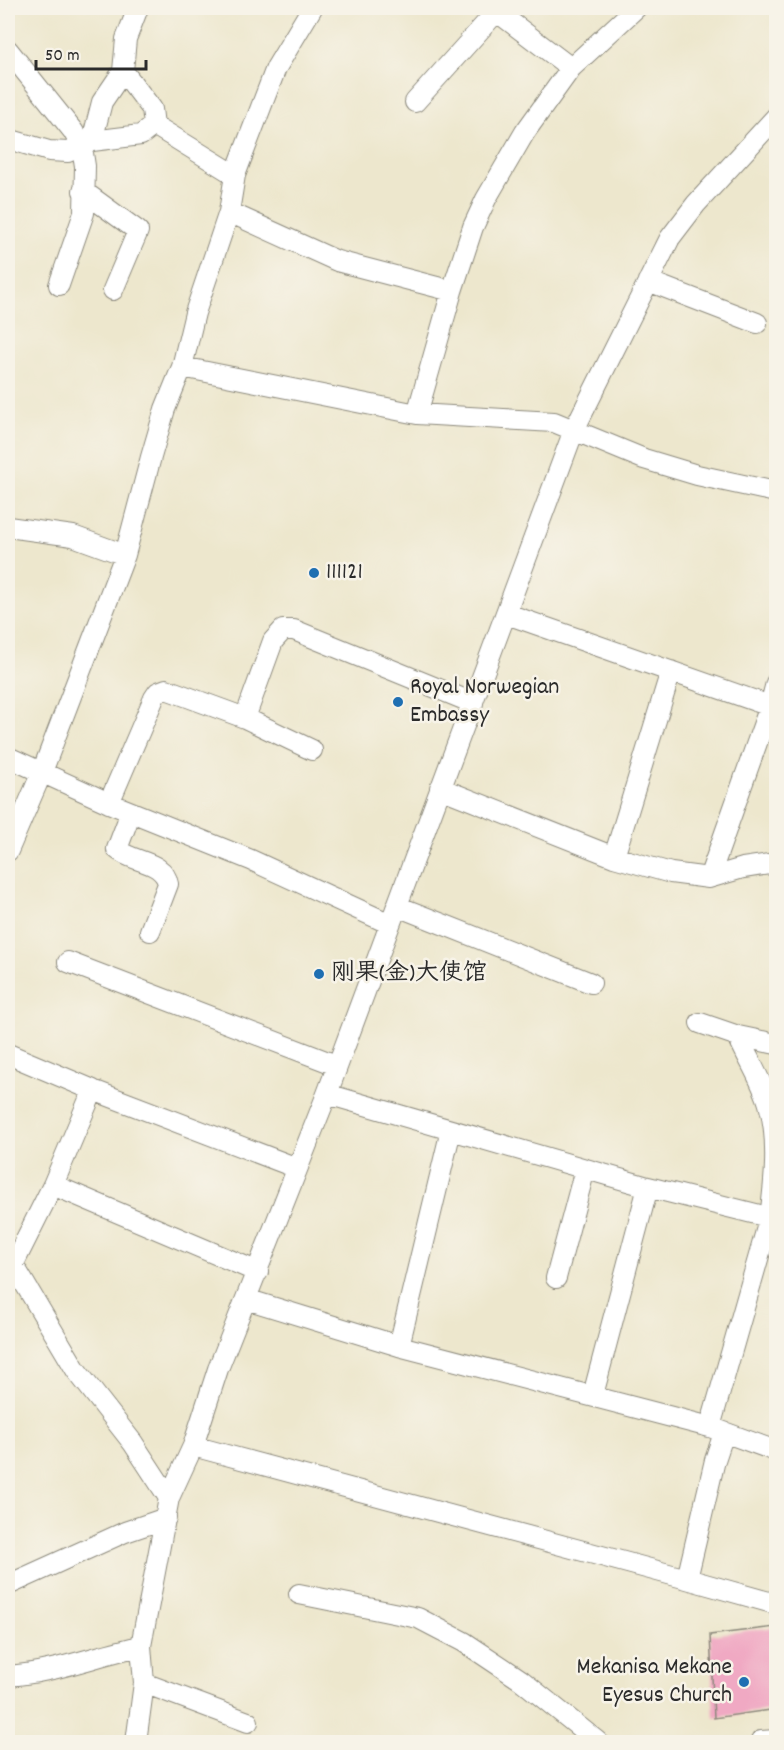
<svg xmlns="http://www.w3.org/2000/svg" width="784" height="1750" viewBox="0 0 784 1750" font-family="Dekko,'LXGW WenKai TC',sans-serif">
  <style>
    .building { fill: #f0a9c3 }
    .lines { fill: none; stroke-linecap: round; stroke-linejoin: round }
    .minor-casing { stroke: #8c897c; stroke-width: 22 }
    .minor { stroke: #fff; stroke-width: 20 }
    .poi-dot { fill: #1f6fb2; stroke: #f7f3e8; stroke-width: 2 }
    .labels { text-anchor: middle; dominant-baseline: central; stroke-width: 5; stroke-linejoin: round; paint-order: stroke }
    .poi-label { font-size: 24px; fill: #2b2b2b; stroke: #f7f3e8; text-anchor: start }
  </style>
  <rect width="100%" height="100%" fill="#f7f3e8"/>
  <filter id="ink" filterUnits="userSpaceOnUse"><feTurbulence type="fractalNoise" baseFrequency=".0167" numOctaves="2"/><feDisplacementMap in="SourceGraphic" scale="12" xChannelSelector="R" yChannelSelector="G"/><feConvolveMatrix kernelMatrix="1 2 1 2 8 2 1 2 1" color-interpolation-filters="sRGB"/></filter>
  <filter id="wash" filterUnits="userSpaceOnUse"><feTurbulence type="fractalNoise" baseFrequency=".008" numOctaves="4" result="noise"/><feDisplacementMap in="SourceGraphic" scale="24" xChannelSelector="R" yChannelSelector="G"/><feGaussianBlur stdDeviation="1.35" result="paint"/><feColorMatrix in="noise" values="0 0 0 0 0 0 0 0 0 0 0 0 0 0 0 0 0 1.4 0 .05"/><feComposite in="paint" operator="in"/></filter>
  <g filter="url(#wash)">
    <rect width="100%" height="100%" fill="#ede7cd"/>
    <g id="blocks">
      <path class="building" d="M775,1627L777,1709L714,1718L710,1635Z"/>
    </g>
  </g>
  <g filter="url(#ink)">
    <use href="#blocks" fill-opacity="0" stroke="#8c897c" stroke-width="1.5"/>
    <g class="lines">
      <g class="minor-casing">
        <path id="minor" d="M492,8L571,68
          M8,50L73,131L82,147L85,166L84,213L59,285
          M123,71L152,109L154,125L235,175
          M415,102L497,11
          M8,139L49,151L68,152L92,141L141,135L154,125
          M92,141L102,102L123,71L126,39L138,8
          M83,191L138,231L113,290
          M229,212L337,261L452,291L417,414
          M648,281L757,323
          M452,291L473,227L486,199L525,132L571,68L636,8
          M182,367L417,414L554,422L644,459L697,475L776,492
          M8,527L73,536L125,555
          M507,614L770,706L709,878
          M770,706L776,683
          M245,718L273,641L283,630H294L473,703
          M8,757L109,803L251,860L390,924
          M440,788L614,857L671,873L709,878L743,868L776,863
          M109,803L154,698L158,692L166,689L245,718L312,750
          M131,812L117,849C132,863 164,860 168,884L150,931
          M8,851L42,772L125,555L151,457L165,409L182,367L195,313L229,212L235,175L276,68L312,8
          M614,857L671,671
          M397,906L591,983
          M68,962L336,1065
          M700,1023L738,1036L776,1044
          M8,1054L93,1090L297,1168
          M327,1094L648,1187L776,1219
          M53,1185L258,1272
          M8,1264L19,1274L76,1370L133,1443L169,1498
          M12,1267L53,1185L93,1090
          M556,1278L585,1169
          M246,1299L399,1346L710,1427L776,1451
          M399,1346L451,1130
          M593,1395L648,1187
          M710,1427L770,1217C775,1181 779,1139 769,1104C762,1080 747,1058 738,1036
          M724,1433L715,1460L687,1579L776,1604
          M193,1446L687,1579
          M8,1585L125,1532L166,1518
          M299,1594L418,1618L464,1642L521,1680L598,1742
          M8,1676C54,1673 96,1655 141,1646
          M144,1683L248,1722
          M761,1741L776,1740
          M136,1742L144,1683L141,1646L169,1498L193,1446L218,1369L327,1094L574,430L670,238L696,204L776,117"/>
      </g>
      <use href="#minor" class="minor"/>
    </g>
  </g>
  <g class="poi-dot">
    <circle cx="314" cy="573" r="6"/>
    <circle cx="398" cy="702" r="6"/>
    <circle cx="319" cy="974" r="6"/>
    <circle cx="744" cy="1682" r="6"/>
  </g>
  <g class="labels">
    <g class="poi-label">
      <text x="326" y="573">111121</text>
      <text x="410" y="688">Royal Norwegian<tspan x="410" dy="28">Embassy</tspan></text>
      <text x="331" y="974">刚果(金)大使馆</text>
      <text x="732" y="1668" text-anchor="end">Mekanisa Mekane<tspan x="732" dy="28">Eyesus Church</tspan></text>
    </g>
  </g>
  <rect width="784" height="1750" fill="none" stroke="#f7f3e8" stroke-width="30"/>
  <path d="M36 60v9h110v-9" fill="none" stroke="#2b2b2b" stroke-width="3"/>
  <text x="45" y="60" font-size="18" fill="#2b2b2b" stroke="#f7f3e8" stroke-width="4.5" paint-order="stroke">50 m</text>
</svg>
